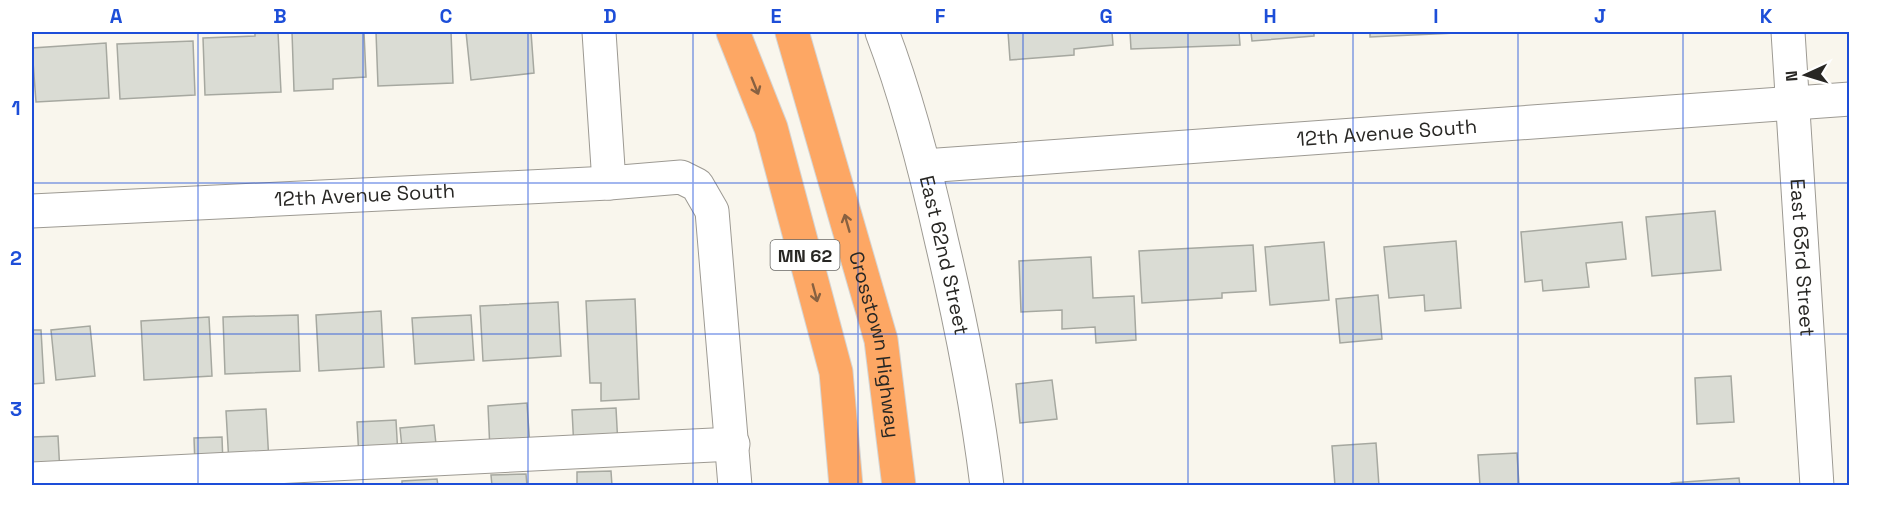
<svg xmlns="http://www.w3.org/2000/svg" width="1881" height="517" viewBox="0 0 1881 517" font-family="'Space Grotesk',sans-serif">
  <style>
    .building { fill: #dadcd4; stroke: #a6a8a0; stroke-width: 1.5 }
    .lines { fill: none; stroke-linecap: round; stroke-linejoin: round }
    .minor-casing { stroke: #9d9a93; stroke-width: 35 }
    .highway-casing { stroke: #d4d4d3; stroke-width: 35 }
    .minor { stroke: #fff; stroke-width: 33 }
    .highway { stroke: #fda764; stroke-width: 33 }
    .oneway { stroke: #886141 }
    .grid { fill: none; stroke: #1d4ed8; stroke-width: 1.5; stroke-opacity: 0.55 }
    .labels { text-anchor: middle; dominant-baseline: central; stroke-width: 5; stroke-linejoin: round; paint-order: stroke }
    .shield { fill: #fff; stroke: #686866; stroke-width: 1.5 }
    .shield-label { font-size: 18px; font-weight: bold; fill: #282724 }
    .street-label { font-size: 20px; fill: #282724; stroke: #fff }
    .neatline { fill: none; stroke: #1d4ed8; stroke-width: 2 }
    .grid-label { font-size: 20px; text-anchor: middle; font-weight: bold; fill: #1d4ed8 }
  </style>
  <rect width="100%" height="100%" fill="#f9f6ed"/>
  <path class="building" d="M255,32H278L281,92L205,95L203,38L255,36Z
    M292,32H364L366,77L333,79V89L294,91Z
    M376,32H451L453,83L378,86Z
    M466,32H531L534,73L471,80Z
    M1008,32H1112L1113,45L1074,49V55L1010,60Z
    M1130,32H1239L1240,45L1131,49Z
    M1251,32H1314V36L1252,41Z
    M1370,32H1478L1370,37Z
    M193,41L195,95L120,99L117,44Z
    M106,43L109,98L36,102L32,48Z
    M1715,211L1721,270L1652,276L1646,217Z
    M1622,222L1626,259L1586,263L1589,287L1543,291L1542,280L1525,282L1521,232Z
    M1456,241L1461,308L1425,311L1424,295L1389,298L1384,247Z
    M1324,242L1329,300L1270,305L1265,247Z
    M1253,245L1256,291L1222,293V298L1142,303L1139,251Z
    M1091,257L1093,298L1134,296L1136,340L1096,343L1095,327L1062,329V310L1021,312L1019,261Z
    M1378,295L1382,339L1340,343L1336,299Z
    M635,299L639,399L601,401V383H590L586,301Z
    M558,302L561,356L483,361L480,306Z
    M381,311L384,367L319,371L316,315Z
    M298,315L300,371L225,374L223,317Z
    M471,315L474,360L415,364L412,318Z
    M209,317L212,376L144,380L141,321Z
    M90,326L95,376L56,380L51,330Z
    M32,330H41L44,383L32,384Z
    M1731,376L1734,422L1697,424L1695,378Z
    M1052,380L1057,419L1020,423L1016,384Z
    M527,403L530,449L490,451L488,406Z
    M616,408L618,446L574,449L572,410Z
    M266,409L269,462L229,464L226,411Z
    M396,420L398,456L359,458L357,422Z
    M434,425L437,454L403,458L400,428Z
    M58,436L60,473L32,474V437Z
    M222,437L223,465L195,466L194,438Z
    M1376,443L1379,486H1335L1332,446Z
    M1517,453L1519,486H1480L1478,455Z
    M611,471L612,486H577V472Z
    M526,474L527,486H492L491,475Z
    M1739,478L1740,486H1671V483Z
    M437,479L438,486H402V481Z"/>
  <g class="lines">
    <g class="minor-casing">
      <g id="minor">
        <path d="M599,32L609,183"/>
        <path id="s1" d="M882,32C908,100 926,171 942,243C961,323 977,404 987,486"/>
        <path id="s2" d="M1788,32L1817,486"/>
        <path id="s3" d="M924,166L1850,99"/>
        <path id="s4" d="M32,211L609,183L681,177L697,185L712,211L735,486"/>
        <path d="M32,479L733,444"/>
      </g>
    </g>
    <g class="highway-casing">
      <g id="highway">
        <path d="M733,32L771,128L836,372L846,486"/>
        <path id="s5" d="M792,32L881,340L899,486"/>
      </g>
    </g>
    <use href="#minor" class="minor"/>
    <use href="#highway" class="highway"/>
  </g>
  <defs><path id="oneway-shaft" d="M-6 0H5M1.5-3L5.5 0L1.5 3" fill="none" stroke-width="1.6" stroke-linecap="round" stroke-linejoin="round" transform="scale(1.5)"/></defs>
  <g class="oneway">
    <use href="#oneway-shaft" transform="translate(755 86) rotate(68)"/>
    <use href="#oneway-shaft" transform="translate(847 223) rotate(-106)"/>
    <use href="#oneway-shaft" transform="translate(815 293) rotate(75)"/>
  </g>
  <path class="grid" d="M198,32V486M363,32V486M528,32V486M693,32V486M858,32V486M1023,32V486M1188,32V486M1353,32V486M1518,32V486M1683,32V486M32,183H1850M32,334H1850"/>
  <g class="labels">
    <rect class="shield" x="770.5" y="240" width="69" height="30" rx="4.5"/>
    <g class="shield-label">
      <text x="805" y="255">MN 62</text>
    </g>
    <g class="street-label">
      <text stroke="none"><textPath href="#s3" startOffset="464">12th Avenue South</textPath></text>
      <text stroke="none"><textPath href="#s4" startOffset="333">12th Avenue South</textPath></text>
      <text stroke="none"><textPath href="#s1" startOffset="232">East 62nd Street</textPath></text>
      <text stroke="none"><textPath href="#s2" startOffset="226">East 63rd Street</textPath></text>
      <text stroke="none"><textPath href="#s5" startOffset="324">Crosstown Highway</textPath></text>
    </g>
  </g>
  <rect width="1881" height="517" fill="none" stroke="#ffffff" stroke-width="66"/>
  <g transform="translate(1806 75) rotate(266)" stroke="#ffffff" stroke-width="4.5" paint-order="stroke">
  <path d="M0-4.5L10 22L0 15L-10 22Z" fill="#282724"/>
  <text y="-9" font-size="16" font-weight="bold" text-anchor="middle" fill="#282724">N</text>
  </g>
  <rect x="33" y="33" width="1815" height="451" class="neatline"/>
  <g class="grid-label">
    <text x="116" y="23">A</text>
    <text x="280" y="23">B</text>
    <text x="446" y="23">C</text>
    <text x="610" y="23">D</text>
    <text x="776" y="23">E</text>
    <text x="940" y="23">F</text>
    <text x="1106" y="23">G</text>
    <text x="1270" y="23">H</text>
    <text x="1436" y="23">I</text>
    <text x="1600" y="23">J</text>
    <text x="1766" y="23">K</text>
    <text x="16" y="115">1</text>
    <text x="16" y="265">2</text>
    <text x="16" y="416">3</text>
  </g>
</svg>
